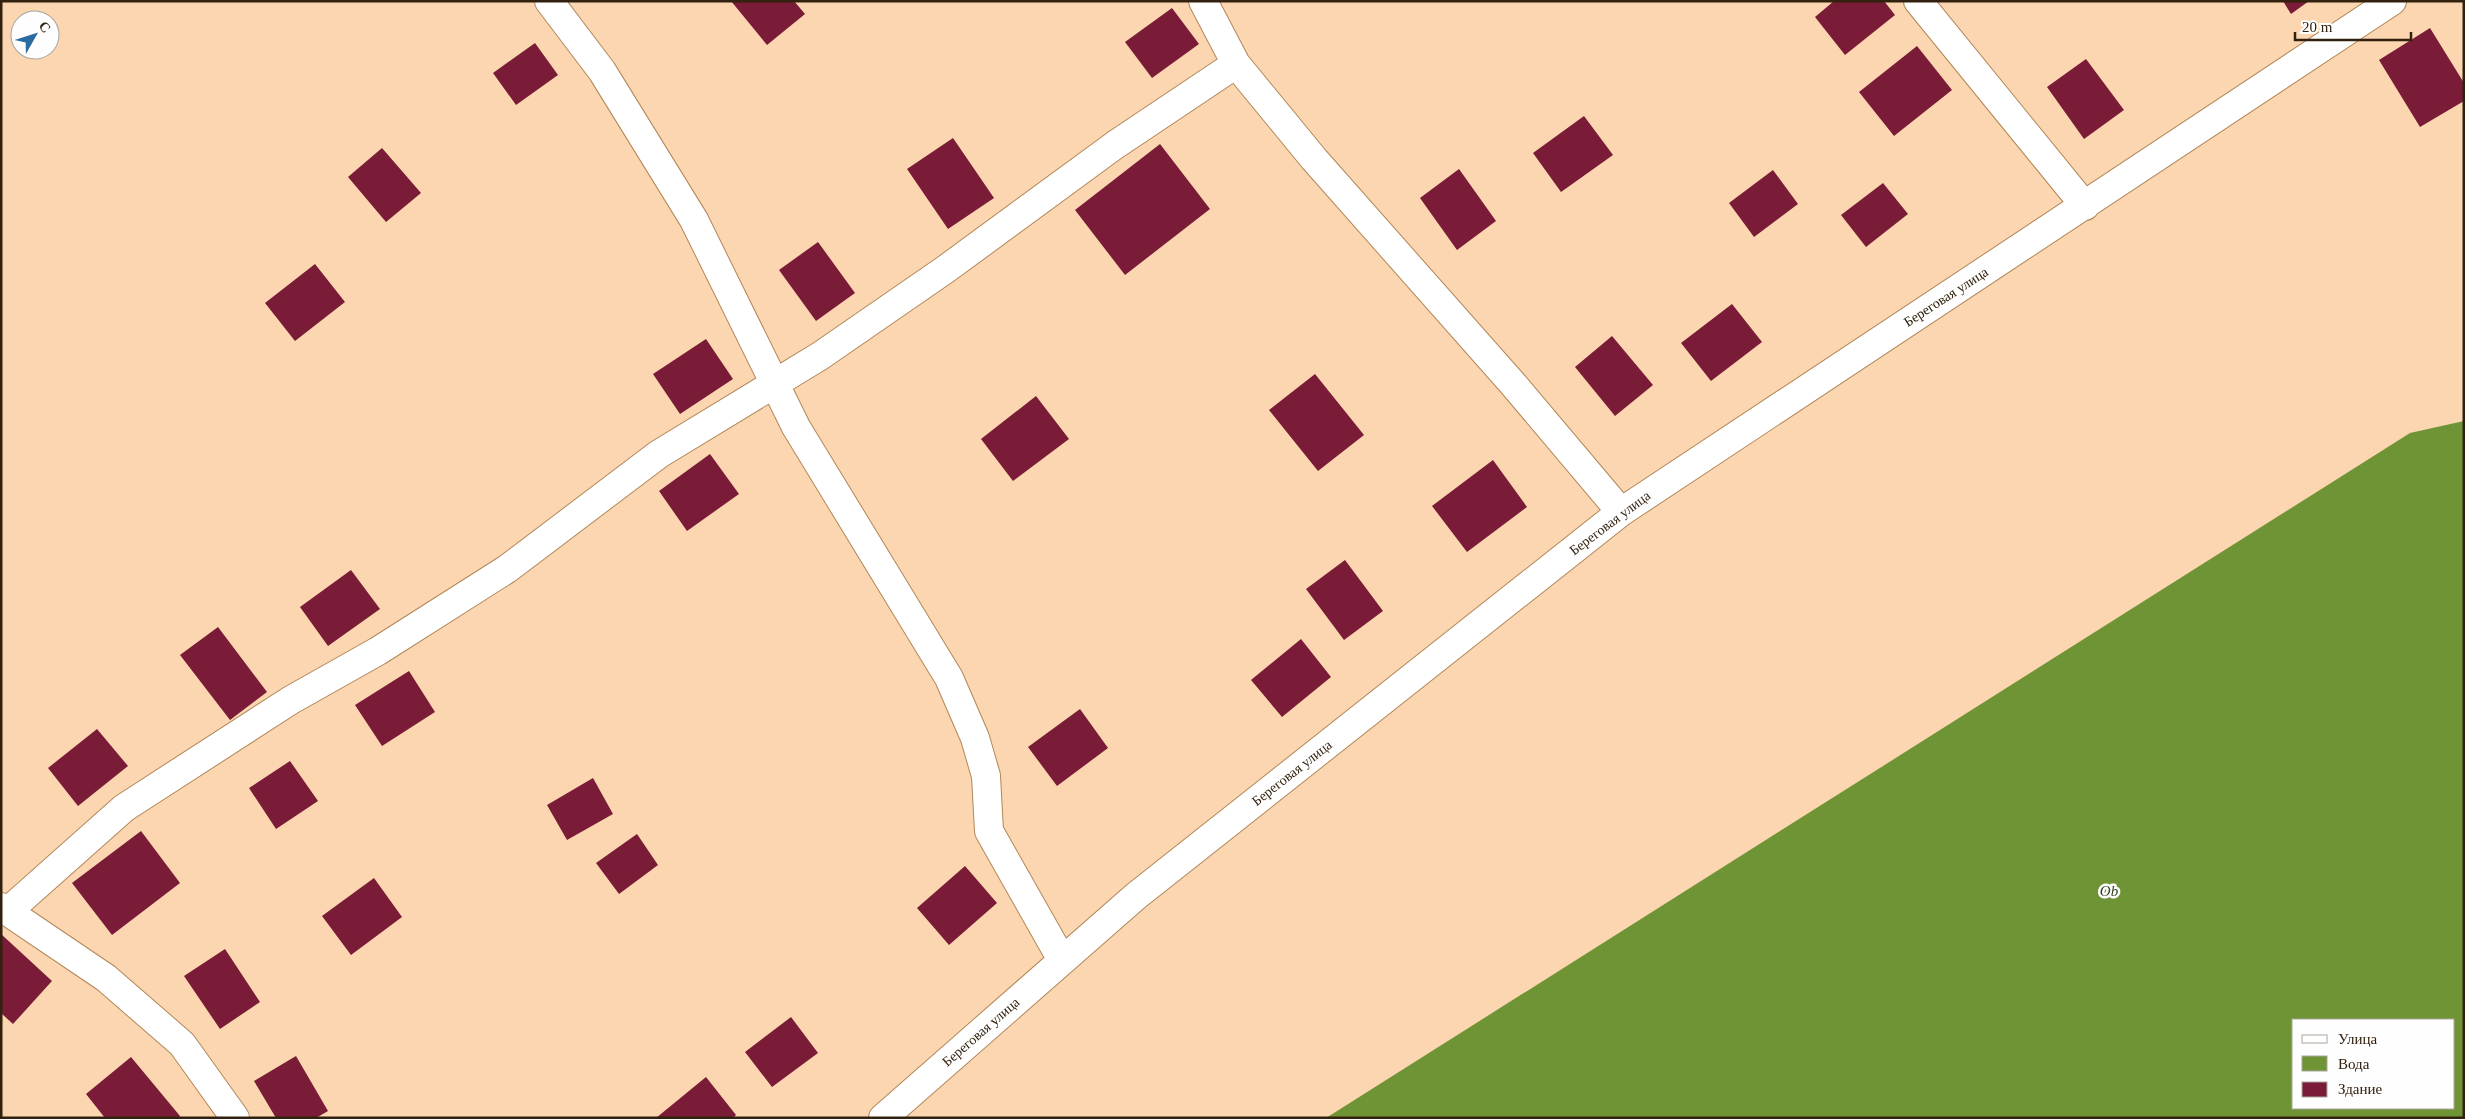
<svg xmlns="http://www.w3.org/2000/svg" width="2465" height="1119" viewBox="0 0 2465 1119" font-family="'Times New Roman',serif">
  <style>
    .water { fill: #6f9435; fill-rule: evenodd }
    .building { fill: #7a1b38 }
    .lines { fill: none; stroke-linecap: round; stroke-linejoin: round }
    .street-casing { stroke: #b18759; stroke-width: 30 }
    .street { stroke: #fff; stroke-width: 28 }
    .labels { text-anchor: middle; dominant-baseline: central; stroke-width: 5; stroke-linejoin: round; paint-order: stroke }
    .street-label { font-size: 14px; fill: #32210e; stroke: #fefefe }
    .water-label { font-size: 15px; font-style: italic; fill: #31411a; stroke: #fefefe }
  </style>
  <rect width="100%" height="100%" fill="#fbd6b0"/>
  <path class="water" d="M2464,421V1118H1326L2410,433ZM2294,1020H2454V1108H2294Z"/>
  <path class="building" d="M731,1H794L805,14L767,45Z
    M1834,1H1884L1895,15L1845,55L1815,17Z
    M2283,1H2309L2291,14Z
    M1172,8L1199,44L1152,78L1125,42Z
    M2430,28L2464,83V101L2420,127L2379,60Z
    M535,43L558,75L516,105L493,73Z
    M1917,46L1952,90L1894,136L1859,92Z
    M2086,59L2124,110L2084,139L2047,87Z
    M1584,116L1613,155L1561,192L1533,153Z
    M953,138L994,198L948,229L907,169Z
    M1160,144L1210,209L1125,275L1075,210Z
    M382,148L421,193L386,222L348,177Z
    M1459,169L1496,221L1457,250L1420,198Z
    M1773,170L1798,204L1754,237L1729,203Z
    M1883,183L1908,214L1866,247L1841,215Z
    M818,242L855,293L816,321L779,270Z
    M315,264L345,302L295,341L265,303Z
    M1732,304L1762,342L1711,381L1681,343Z
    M1612,336L1653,385L1615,416L1575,367Z
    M706,339L733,379L680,414L653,374Z
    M1315,374L1364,435L1318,471L1269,410Z
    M1036,396L1069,439L1013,481L981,439Z
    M710,454L739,494L687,531L659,491Z
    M1493,460L1527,507L1467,552L1432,506Z
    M1345,560L1383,611L1344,640L1306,589Z
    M351,570L380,609L328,646L300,607Z
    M218,627L267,692L230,720L180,655Z
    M1301,639L1331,677L1282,717L1251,680Z
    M409,671L435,712L382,746L355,705Z
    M1080,709L1108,748L1057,786L1028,747Z
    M97,729L128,766L78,806L48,768Z
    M290,761L318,801L276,829L249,788Z
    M593,778L613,814L567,840L547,805Z
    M141,831L180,883L112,935L72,883Z
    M637,834L658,865L619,894L596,863Z
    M965,866L997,903L949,945L917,908Z
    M374,878L402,917L351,955L322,916Z
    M1,934L52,981L13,1024L1,1013Z
    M225,949L260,1002L220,1029L184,976Z
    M791,1017L818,1053L772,1087L745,1052Z
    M296,1056L328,1111L316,1118H276L254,1081Z
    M131,1057L180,1116L178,1118H105L86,1094Z
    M706,1077L736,1115L733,1118H656Z"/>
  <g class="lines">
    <g class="street-casing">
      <path id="street" d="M549,1L602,71L694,220L796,427L949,678L975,738L986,776L989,831L1062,960
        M1203,1L1236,64L1314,159L1513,384L1621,512
        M1918,1L2085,206
        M1,907L106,978L182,1044L235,1118
        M7,912L124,808L291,700L378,651L507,569L659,454L820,356L946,269L1115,145L1236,64
        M883,1118L1136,896L1621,512L2392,1"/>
    </g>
    <use href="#street" class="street"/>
  </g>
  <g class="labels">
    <g class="street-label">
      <text transform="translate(1946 297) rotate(-33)">Береговая улица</text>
      <text transform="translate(1610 523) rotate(-37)">Береговая улица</text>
      <text transform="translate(1292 773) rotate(-38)">Береговая улица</text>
      <text transform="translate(981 1032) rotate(-41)">Береговая улица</text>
    </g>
    <g class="water-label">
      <text x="2109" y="891">Ob</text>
    </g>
  </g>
  <rect width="2465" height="1119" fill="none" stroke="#32210e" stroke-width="5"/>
  <rect x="2292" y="1019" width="162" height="90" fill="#fefefe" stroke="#aca69e"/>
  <rect x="2302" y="1035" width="25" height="8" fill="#ffffff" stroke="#aca69e"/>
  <text x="2338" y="1044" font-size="15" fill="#32210e">Улица</text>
  <rect x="2302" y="1056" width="25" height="15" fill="#6f9435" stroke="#aca69e"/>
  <text x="2338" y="1069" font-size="15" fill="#32210e">Вода</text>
  <rect x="2302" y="1082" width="25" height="15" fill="#7a1b38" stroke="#aca69e"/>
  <text x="2338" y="1094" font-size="15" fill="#32210e">Здание</text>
  <g transform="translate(35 35) rotate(51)"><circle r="24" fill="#fefefe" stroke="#aca69e"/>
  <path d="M0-4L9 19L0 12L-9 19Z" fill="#2c6ba2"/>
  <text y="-8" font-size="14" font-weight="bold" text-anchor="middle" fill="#32210e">С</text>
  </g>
  <path d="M2295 32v8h116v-8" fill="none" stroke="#32210e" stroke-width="2.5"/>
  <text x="2302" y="32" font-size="15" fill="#32210e" stroke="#fefefe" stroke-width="4" paint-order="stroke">20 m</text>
</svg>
